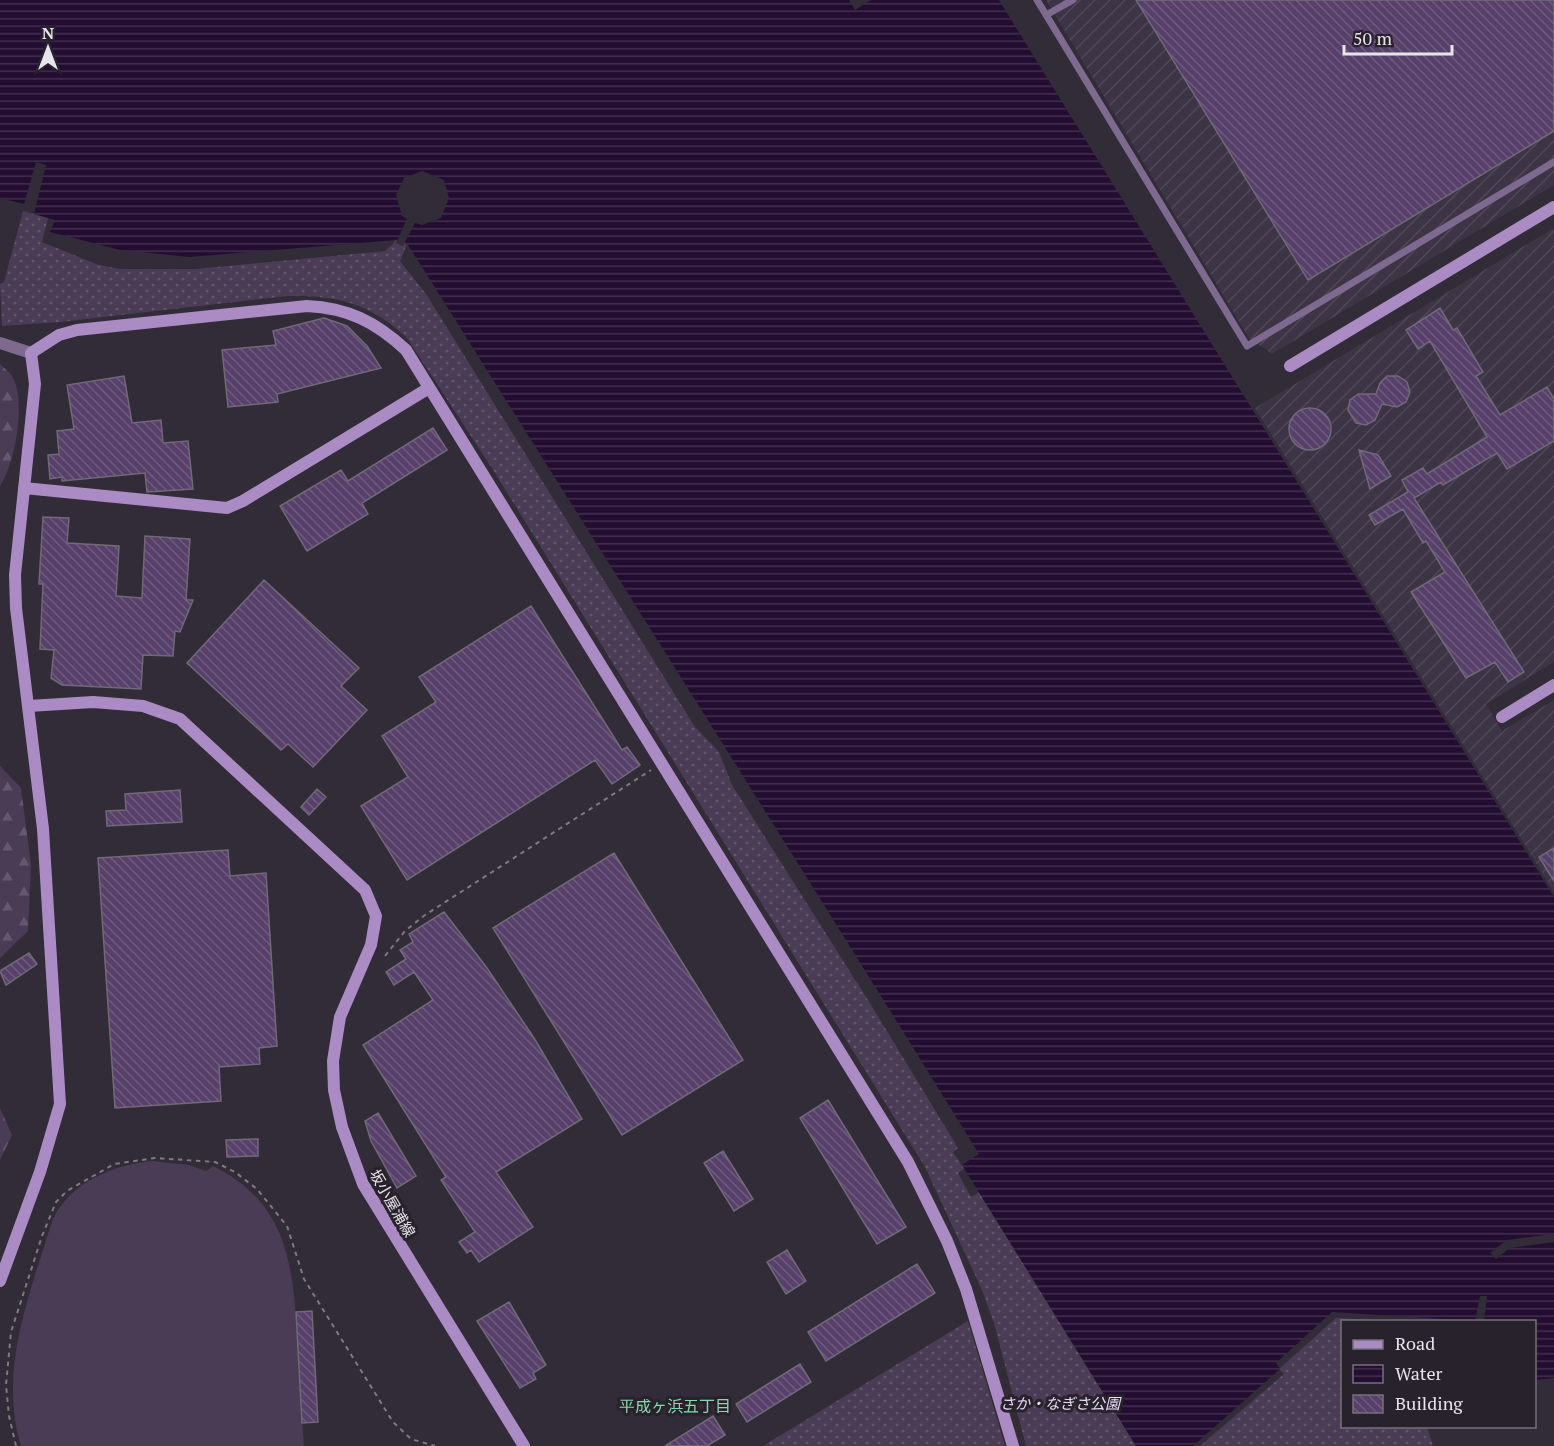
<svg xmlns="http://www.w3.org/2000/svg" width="1554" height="1446" viewBox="0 0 1554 1446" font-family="'PT Serif','Noto Sans JP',serif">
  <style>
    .industrial { fill: url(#industrial-furrows) }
    .grass { fill: url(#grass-dots) }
    .forest { fill: url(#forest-firs) }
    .pitch { fill: #4a3c55 }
    .water { fill: url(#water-rules) }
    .pier { fill: #322b38 }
    .building { fill: url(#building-back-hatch); stroke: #706977; stroke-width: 1.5 }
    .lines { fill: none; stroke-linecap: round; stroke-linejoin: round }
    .path { stroke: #7f7984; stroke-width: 2; stroke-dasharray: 4.5 4.5; stroke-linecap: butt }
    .lane { stroke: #7d6a8e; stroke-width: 7 }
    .street { stroke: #7d6a8e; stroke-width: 12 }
    .secondary { stroke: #aa8bc4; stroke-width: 12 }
    .labels { text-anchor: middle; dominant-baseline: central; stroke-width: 6; stroke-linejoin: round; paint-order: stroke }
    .street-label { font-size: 15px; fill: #e8e4ec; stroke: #28222d }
    .park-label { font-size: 15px; font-style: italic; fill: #e8daf5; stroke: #28222d }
    .neighbourhood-label { font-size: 16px; fill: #88d7ac; stroke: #28222d }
  </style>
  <defs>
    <pattern id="industrial-furrows" width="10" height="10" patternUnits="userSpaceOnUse" patternTransform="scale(1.5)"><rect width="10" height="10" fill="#3d3445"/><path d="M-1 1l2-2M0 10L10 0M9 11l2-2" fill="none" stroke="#504857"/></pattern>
    <pattern id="grass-dots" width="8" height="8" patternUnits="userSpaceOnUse" patternTransform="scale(1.5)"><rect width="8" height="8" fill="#4a3c55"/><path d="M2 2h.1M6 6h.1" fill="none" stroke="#64586e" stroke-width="1.8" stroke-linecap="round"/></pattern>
    <pattern id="forest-firs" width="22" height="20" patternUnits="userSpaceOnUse" patternTransform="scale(1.5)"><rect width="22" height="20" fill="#4a3c55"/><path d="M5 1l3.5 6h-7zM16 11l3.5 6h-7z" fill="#64586e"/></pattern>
    <pattern id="water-rules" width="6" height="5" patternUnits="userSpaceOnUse" patternTransform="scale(1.5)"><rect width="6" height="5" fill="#230d31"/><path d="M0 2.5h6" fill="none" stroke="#43304f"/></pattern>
    <pattern id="building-back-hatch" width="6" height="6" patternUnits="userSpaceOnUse" patternTransform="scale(1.5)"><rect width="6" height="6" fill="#574069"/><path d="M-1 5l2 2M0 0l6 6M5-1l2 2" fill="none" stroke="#6f5b7f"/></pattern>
  </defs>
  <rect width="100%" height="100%" fill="#322b38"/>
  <path class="industrial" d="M1046,0H1554V185L1272,354L1249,338Z
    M1554,228V662L1486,704L1502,731L1554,700V892L1255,408Z"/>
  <path class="grass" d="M23,211L48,218L42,242L96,264L119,269H196L385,251L393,244L405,220L415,225L400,261L426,294L695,727L719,752L732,785L868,1000L958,1148L953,1152L964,1169L958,1173L971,1197L979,1192L1136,1446H1026L994,1323L982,1290L925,1167L495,473L407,338C370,303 337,295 287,296L60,322L2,326L0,284L4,282Z
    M1336,1318L1395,1321L1342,1322V1426L1427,1427L1433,1446H1200L1284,1374L1279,1369Z
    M968,1321L1005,1446H763Z"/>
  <path class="forest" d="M0,364C4,368 11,373 13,378C26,403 15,464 0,486Z
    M0,766L21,788L31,865L28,931L0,958Z
    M0,1108L12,1135L0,1160Z"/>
  <path class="pitch" d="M152,1161L189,1165L206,1171L213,1166C286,1202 293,1262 297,1336C299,1373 301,1409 304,1446H21C1,1380 22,1316 42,1253C48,1237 51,1216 63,1203C86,1176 118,1165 152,1161Z"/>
  <path class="water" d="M0,0H849L855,10L871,0H999L1554,897V1234L1507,1240L1490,1253L1496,1259L1510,1248L1554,1242V1378L1535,1380L1534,1322L1484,1321L1487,1296H1480L1475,1321L1332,1312L1276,1363L1280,1369L1193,1446H1136L962,1165L979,1154C791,850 599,548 408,245L396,240L190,257L120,250L50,232L55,220L34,214L46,165L36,162L24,204L0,198Z"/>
  <path class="pier" d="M422,171L444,180L449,198L441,218L422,225L415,223L403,246L396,243L407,219L402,216L396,195L404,178Z"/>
  <path class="building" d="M1136,0H1554V131L1308,280Z
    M1440,308L1453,330L1457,328L1483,372L1476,376L1500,415L1547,387L1554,399V441L1507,469L1497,453L1443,485L1441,482L1414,498L1524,672L1508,682L1495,662L1466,678L1411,592L1445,572L1426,541L1423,543L1403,509L1375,525L1369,515L1408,492L1402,480L1423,468L1427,474L1487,437L1430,341L1418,349L1406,330Z
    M324,318L347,326L367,346L381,368L277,394L278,402L228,407L222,350L276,345L273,331Z
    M124,376L132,423L161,420L163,443L188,441L193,489L147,492L145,473L62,481V477L50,479L48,455L59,454L57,431L74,429L67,385Z
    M1387,376H1398L1407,382L1410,392L1406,402L1397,407L1382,404L1375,420L1366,425L1356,423L1348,410L1350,400L1358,394H1376L1380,383Z
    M1289 429a21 21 0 1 1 42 0a21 21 0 1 1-42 0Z
    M433,428L447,450L362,503L368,514L307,551L280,506L341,470L348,481Z
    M1359,450L1378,455L1391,476L1370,489Z
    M43,517L69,518L67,543L119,546L116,596L142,598L145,536L190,539L186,600H193L180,632L175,631L173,656L143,655L141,689L62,685L51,678L54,650L40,649L43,584H39Z
    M264,580L359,668L341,686L367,710L313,767L288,744L281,750L187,663Z
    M531,606L622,750L627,747L640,765L612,784L595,760L407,880L361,806L408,777L382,736L436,702L419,677Z
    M317,789L326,797L309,815L301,807Z
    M180,790L182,822L107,826L106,811L126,810L125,794Z
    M1554,848V881L1539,857Z
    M228,850L230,876L266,873L277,1046L259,1048L260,1064L219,1067L221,1101L115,1108L98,858Z
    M614,853L743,1060L622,1135L493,928Z
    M444,912L487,968L534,1038L582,1119L496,1172L533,1227L479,1262L471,1250L467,1253L459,1242L475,1232L441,1180L446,1177L363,1045L433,1000L414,972L394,985L386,972L406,959L400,950L413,942L409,934Z
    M29,953L37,964L6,985L0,971Z
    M828,1100L906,1227L877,1244L800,1118Z
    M378,1113L416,1176L397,1188L371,1141L365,1121Z
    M258,1139V1156L227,1157L226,1140Z
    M723,1151L753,1199L734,1211L704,1163Z
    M787,1250L806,1281L786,1294L767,1262Z
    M917,1264L935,1293L826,1361L808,1332Z
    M509,1302L546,1365L533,1373L536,1379L520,1388L477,1321Z
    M312,1311L318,1422L302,1423L296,1312Z
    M800,1364L811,1382L747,1422L736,1404Z
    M713,1416L725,1435L707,1446H665Z"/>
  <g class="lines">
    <path class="path" d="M385,956L405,931L425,915L651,770
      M16,1446L9,1416L6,1385L11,1332L42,1236L56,1202L67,1191L114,1164L155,1158L215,1162L235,1172L257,1189L287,1226L304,1279L393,1422L411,1439L435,1446"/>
    <path class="lane" d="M1037,0L1247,346L1554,162
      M1046,15L1073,0"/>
    <path class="street" d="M0,343L31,353"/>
    <path class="secondary" d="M1290,366L1554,207
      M24,488L227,508L243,501L429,388
      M29,706L93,702L143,706L180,719L365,890L376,916L371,945L340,1017L333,1061L334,1090L342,1127L363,1184L524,1446
      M1502,717L1554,685
      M0,1281L40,1172L60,1104L43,829L16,608L15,575L35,384L31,353L59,335L77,330L307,306C348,308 376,322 406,350L908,1162L947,1241L966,1289L1013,1446"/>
  </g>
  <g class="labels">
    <g class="street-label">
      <text transform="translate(393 1203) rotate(60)">坂小屋浦線</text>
    </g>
    <g class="park-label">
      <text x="1060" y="1403">さか・なぎさ公園</text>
    </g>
    <g class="neighbourhood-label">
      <text x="675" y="1406">平成ヶ浜五丁目</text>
    </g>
  </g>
  <rect x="1341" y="1320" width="195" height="108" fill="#28222d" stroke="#757079" stroke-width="1.5"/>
  <rect x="1353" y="1340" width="30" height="9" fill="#aa8bc4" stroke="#757079" stroke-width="1.5"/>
  <text x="1395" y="1350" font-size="18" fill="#e8e4ec">Road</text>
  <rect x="1353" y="1365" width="30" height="18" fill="url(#water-rules)" stroke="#757079" stroke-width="1.5"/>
  <text x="1395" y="1380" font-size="18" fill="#e8e4ec">Water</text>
  <rect x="1353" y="1395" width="30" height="18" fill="url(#building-back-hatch)" stroke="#757079" stroke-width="1.5"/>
  <text x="1395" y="1410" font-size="18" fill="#e8e4ec">Building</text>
  <g transform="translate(48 48)" stroke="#28222d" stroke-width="4.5" paint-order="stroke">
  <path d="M0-4.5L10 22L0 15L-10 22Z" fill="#e8e4ec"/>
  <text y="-9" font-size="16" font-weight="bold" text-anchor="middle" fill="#e8e4ec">N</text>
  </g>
  <path d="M1344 45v9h108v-9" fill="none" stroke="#e8e4ec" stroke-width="3"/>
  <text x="1353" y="45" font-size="18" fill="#e8e4ec" stroke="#28222d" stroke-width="4.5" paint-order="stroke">50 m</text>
</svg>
